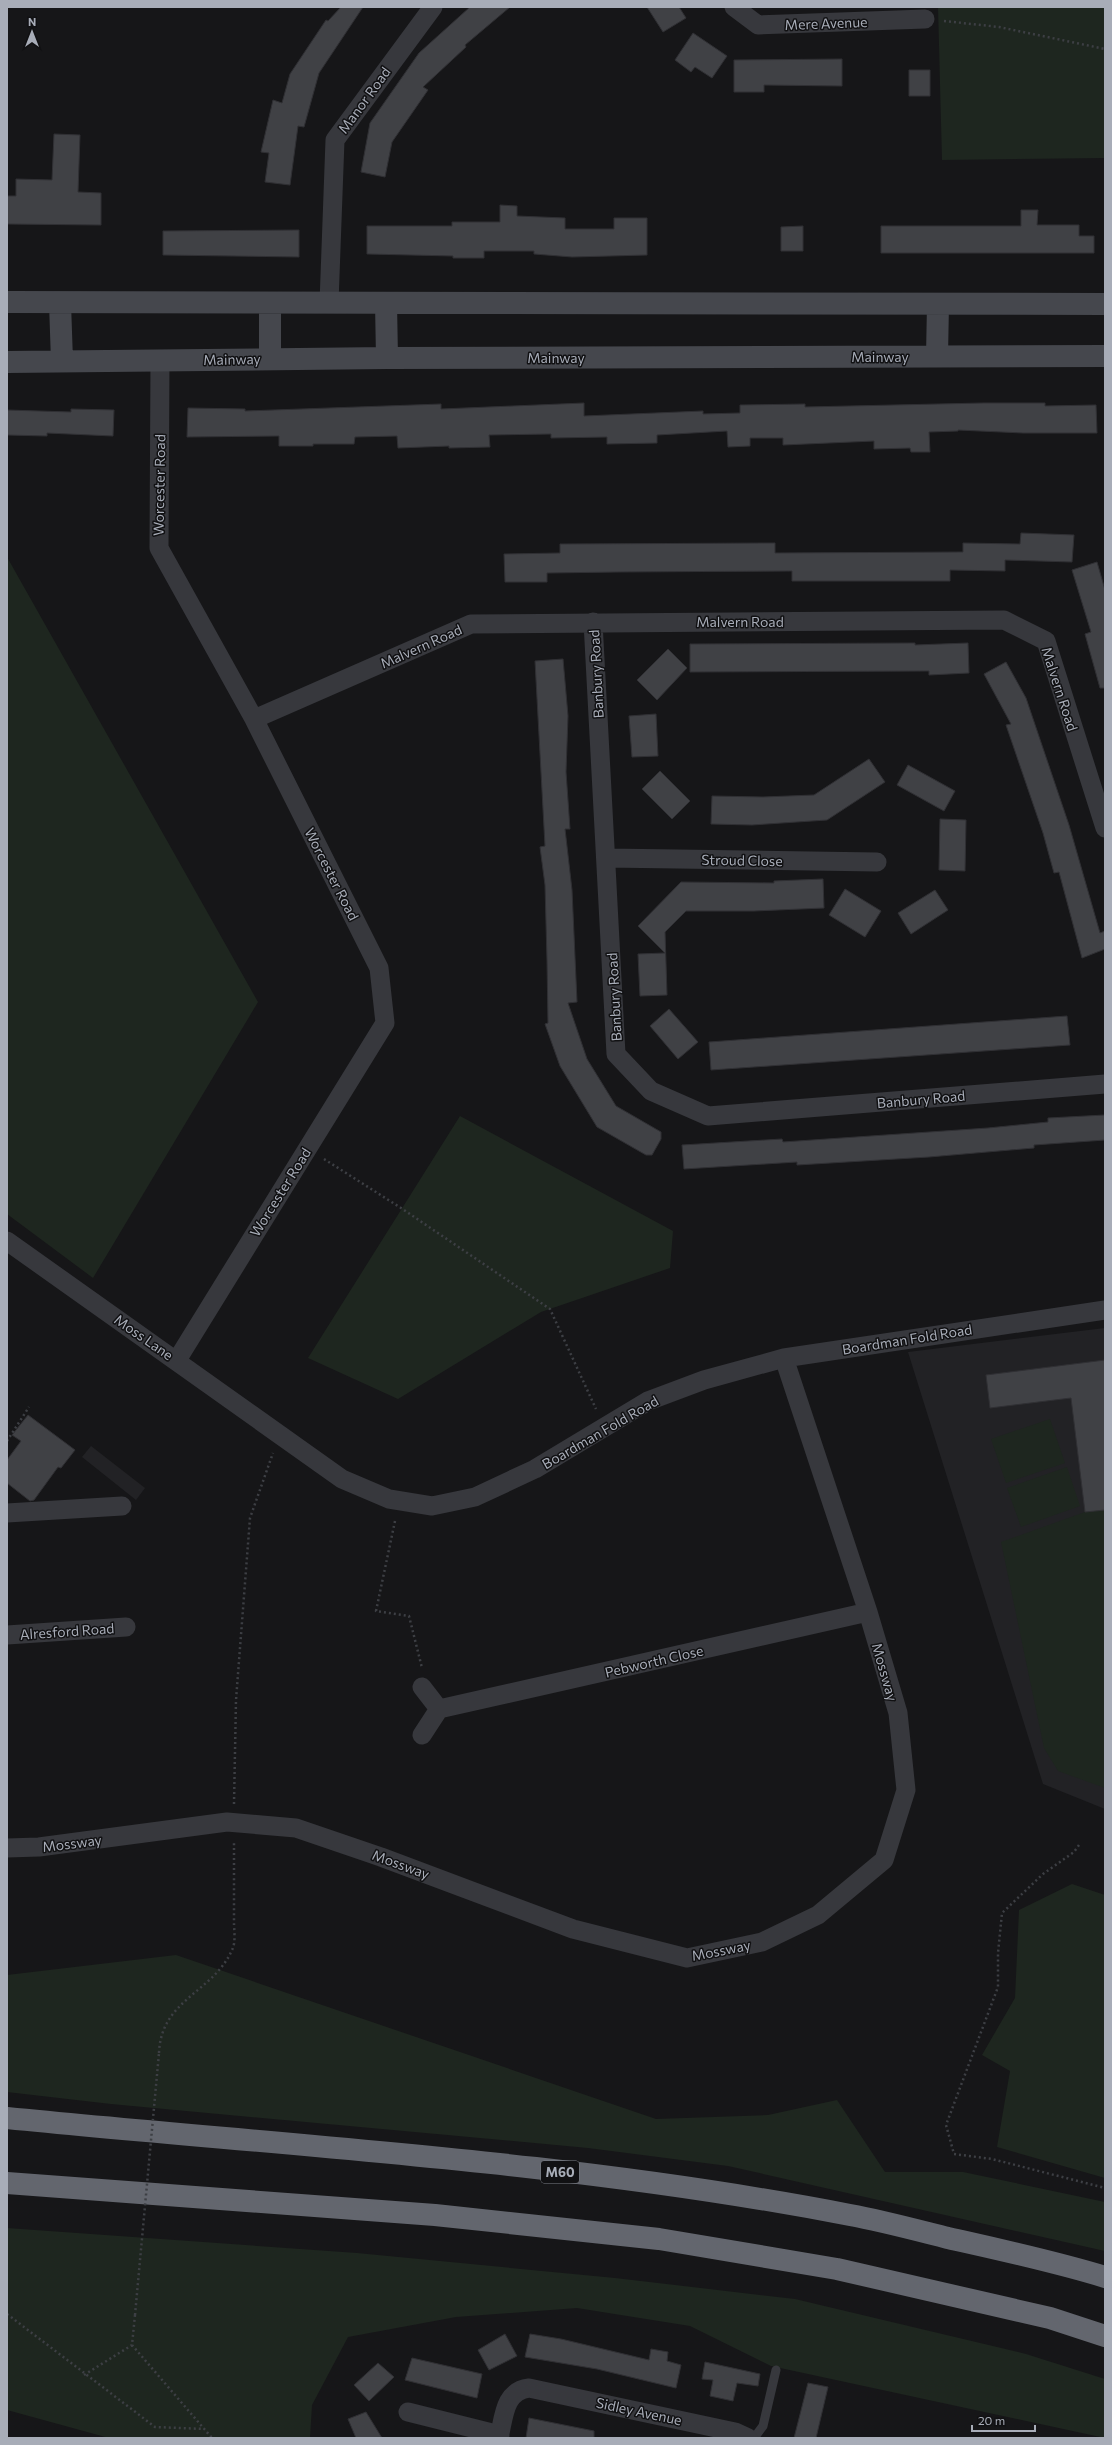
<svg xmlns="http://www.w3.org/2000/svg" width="1112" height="2445" viewBox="0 0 1112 2445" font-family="Commissioner,sans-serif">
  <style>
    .built { fill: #222225 }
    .green { fill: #1e261f }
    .building { fill: #404145; stroke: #303034 }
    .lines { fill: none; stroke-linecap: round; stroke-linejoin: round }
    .path { stroke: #3d3f44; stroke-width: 2.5; stroke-dasharray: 2 3; stroke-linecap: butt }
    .lane { stroke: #37383d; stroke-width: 9 }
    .street { stroke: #37383d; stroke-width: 19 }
    .secondary { stroke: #45474d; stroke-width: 22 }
    .highway { stroke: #63666e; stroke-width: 22 }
    .path-bridge { stroke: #3d3f44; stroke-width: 2.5; stroke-dasharray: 2 3; stroke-linecap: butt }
    .labels { text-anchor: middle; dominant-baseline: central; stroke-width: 3; stroke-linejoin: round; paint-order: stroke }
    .shield { fill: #111113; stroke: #7b7e86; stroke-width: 1 }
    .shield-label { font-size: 13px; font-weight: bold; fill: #a8adb8 }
    .street-label { font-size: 14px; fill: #a8adb8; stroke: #111113 }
  </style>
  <rect width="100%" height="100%" fill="#161618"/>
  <path class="built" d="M1105,1328V1809L1043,1784L908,1352Z
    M91,1446L145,1488L136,1500L82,1457Z"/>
  <path class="green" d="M938,7H1105V158L942,160Z
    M7,557L258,1002L93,1278L7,1214Z
    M460,1116L673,1231L670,1268L541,1312L398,1399L308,1358Z
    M1050,1419L1065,1463L1006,1483L991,1439Z
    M1067,1467L1080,1506L1021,1527L1007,1488Z
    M1105,1510V1788L1058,1771L1044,1748L1001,1542L1085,1512Z
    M1072,1884L1105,1895V2178L997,2147L1010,2071L982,2055L1015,1998L1019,1910Z
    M176,1955L656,2119L768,2115L837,2100L885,2172H963L1105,2202V2251L728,2166L588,2148L111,2104L7,2092V1975Z
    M7,2228L357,2253L615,2278L795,2299L1026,2354L1105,2379V2438L771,2366L690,2326L577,2308L456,2317L348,2337L312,2405L310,2438H109L7,2410Z"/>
  <path class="building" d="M341,7H363L319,73L304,127L298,126L290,185L265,182L269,153L261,152L273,100L282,103L290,74L326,20L328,21Z
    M470,7H510L465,45L466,47L423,87L428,90L392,142L385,177L361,172L370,123L419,53Z
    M647,7H679L686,18L663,32Z
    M693,33L727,56L712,78L695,67L691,72L675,60Z
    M842,59V86L764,85V92H734V60Z
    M909,70H930V96H909Z
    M54,134L80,135L78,192L101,193V225L7,224V196H16V179L52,180Z
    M500,205L517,206V216L565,218V229H614V218H647V255L572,257L534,254V251H484V258H453V256L367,254V226H452V222H500Z
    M1021,210H1038L1037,225H1079V236H1094V253H881V226H1021Z
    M803,226V251H781V227Z
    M299,230V257L163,255V231Z
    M584,403V416L703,411V414L740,413V405L805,404V407L983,403H1045V406L1096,405L1097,433H1023L958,430V431L929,432L930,452H911L910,448L874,449V441L783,445V438H750V446L728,447L727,431L657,435V443L607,444V437L551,438V434L489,435L490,447L449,448V446L398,448L397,436L355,437L354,444H313V446H279V436L187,437L188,408L245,409V411L441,404V409Z
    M71,409L114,410L113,436L47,433V436L7,435V410L71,412Z
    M1021,533L1074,535L1072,562L1005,560V571L950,570V581H792V571L617,572L547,573V582H505L504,554L560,553V544L775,543V553L963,552V543L1020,544Z
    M1097,562L1105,590V688H1100L1085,634L1091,632L1072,570Z
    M915,643V645L968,643L969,673L929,675V671L690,672V644Z
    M668,649L687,668L657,700L637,680Z
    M563,659L568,716L566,772L570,829H565L572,890L577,1002L568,1003L587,1059L616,1106L661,1132V1139L652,1155H646L597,1127L560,1066L545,1024L548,1023L547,960L545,885L540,847L545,846L535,661Z
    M1006,662L1026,698L1069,825L1100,933L1105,931V949L1082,958L1059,872L1054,873L1043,833L1006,725L1011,724L984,674Z
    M656,714L658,756L632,757L629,716Z
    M869,759L885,782L827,820L752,825L711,824L712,796L763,797L814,795Z
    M908,765L955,791L944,811L897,785Z
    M660,771L690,801L672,819L642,789Z
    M940,819L966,820L965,871L939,870Z
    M823,879L824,908L754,911H686L665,932L667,995L640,996L638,954L665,953L638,926L681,882L774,883V881Z
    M845,889L881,911L865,937L829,915Z
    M935,890L948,910L911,934L898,913Z
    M669,1009L698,1042L678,1059L650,1026Z
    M1067,1016L1070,1045L711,1070L709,1042Z
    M1105,1115V1140L1034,1145V1148L929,1157L797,1165V1162L684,1169L682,1145L782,1139L783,1142L988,1128L1048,1122V1118Z
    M1105,1360V1510L1085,1512L1071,1398L990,1408L986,1375Z
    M28,1415L75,1450L61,1468L58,1467L34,1500L30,1501L7,1483V1460L21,1441L12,1435Z
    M505,2334L517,2356L489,2370L478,2350Z
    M530,2334L561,2339L649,2360L651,2349L668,2352L667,2361L681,2365L676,2388L597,2369L525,2357Z
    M412,2358L482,2374L477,2398L405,2380Z
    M705,2362L760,2374L758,2386L737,2383L733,2401L710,2396L713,2380L702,2379Z
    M378,2363L394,2377L369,2401L354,2385Z
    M808,2383L828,2387L816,2438H794Z
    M366,2412L382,2438H356L348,2419Z
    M529,2418L594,2431V2438H526Z"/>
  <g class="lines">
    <path class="path" d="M944,21L999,27L1105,49
      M324,1159L401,1208L550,1309L596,1409
      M7,1441L29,1407
      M395,1521L376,1611L409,1616L422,1668
      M234,1804L236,1700L250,1518L273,1453
      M1079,1845L1074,1852L1043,1874L1002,1913L998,1953V1987L946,2125L954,2154L992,2159L1105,2188
      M159,2053C161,1999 213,1993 232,1950C236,1943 234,1930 234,1923C234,1896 234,1869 234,1843
      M7,2314L155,2427L205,2429
      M135,2315L132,2345L212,2438
      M84,2375L132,2345"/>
    <path class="lane" d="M754,2438L763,2426L776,2370"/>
    <path class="street" d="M734,7L758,25L925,19
      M329,303L335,140L433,7
      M160,360L159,548L254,719L379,968L385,1023L177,1360
      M593,622L616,1054L651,1091L708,1116L1105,1084
      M254,719L471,624L1004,620L1046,641L1105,828
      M607,858L877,862
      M7,1241L342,1479L389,1499L432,1506L475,1497L535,1469L648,1401L704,1380L784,1358L1105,1310
      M7,1513L122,1506
      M7,1635L126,1627
      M422,1687L439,1709L868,1612
      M422,1735L439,1709
      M7,1848L39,1847L227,1822L296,1828L381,1857L573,1929L687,1958L762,1942L818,1915L884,1860L906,1790L898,1713L868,1612L784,1358
      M408,2412L500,2435
      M499,2438C504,2417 504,2391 529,2388L735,2432L748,2438"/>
    <path class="secondary" d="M7,302L1105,304
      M60,303L62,361
      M270,303V358
      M386,303L387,358
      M937,356L938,304
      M7,362L387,358L1105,356"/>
    <path class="highway" d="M7,2118C288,2146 572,2161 850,2215C883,2221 916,2230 948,2238C1001,2250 1053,2261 1105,2277
      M7,2183L435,2215L659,2239L837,2269L1050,2318L1105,2336"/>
    <path class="path-bridge" d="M135,2315L159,2053"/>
  </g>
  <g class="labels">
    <rect class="shield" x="541" y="2161" width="38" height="22" rx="3"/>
    <g class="shield-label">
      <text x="560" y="2172">M60</text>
    </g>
    <g class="street-label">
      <text transform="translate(826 23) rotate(-2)">Mere Avenue</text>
      <text transform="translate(364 100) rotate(-54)">Manor Road</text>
      <text x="880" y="356">Mainway</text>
      <text x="556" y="357">Mainway</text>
      <text transform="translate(232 359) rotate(-1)">Mainway</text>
      <text transform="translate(159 485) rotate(-89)">Worcester Road</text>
      <text x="740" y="621">Malvern Road</text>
      <text transform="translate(421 646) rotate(-24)">Malvern Road</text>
      <text transform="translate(596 674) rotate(-93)">Banbury Road</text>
      <text transform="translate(1060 689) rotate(72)">Malvern Road</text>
      <text transform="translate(742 860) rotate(1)">Stroud Close</text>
      <text transform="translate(332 874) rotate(63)">Worcester Road</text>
      <text transform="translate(614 997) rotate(-93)">Banbury Road</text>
      <text transform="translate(921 1099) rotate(-5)">Banbury Road</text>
      <text transform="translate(280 1192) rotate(-58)">Worcester Road</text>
      <text transform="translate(144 1337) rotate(35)">Moss Lane</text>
      <text transform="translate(907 1339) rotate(-9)">Boardman Fold Road</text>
      <text transform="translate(600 1432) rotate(-30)">Boardman Fold Road</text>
      <text transform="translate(67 1631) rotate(-4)">Alresford Road</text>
      <text transform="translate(654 1661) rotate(-13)">Pebworth Close</text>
      <text transform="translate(885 1672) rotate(74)">Mossway</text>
      <text transform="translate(72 1843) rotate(-7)">Mossway</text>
      <text transform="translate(401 1864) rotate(20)">Mossway</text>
      <text transform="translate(721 1950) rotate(-11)">Mossway</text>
      <text transform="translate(639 2411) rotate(12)">Sidley Avenue</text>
    </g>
  </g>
  <rect width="1112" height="2445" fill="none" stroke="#a8adb8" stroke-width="16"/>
  <g transform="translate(32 32)" stroke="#111113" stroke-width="3" paint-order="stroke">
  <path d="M0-3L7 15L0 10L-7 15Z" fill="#a8adb8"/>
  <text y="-6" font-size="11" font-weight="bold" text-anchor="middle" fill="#a8adb8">N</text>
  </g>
  <path d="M972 2425v6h63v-6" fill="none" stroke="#a8adb8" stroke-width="2"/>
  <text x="978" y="2425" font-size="12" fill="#a8adb8" stroke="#111113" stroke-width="3" paint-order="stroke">20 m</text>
</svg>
